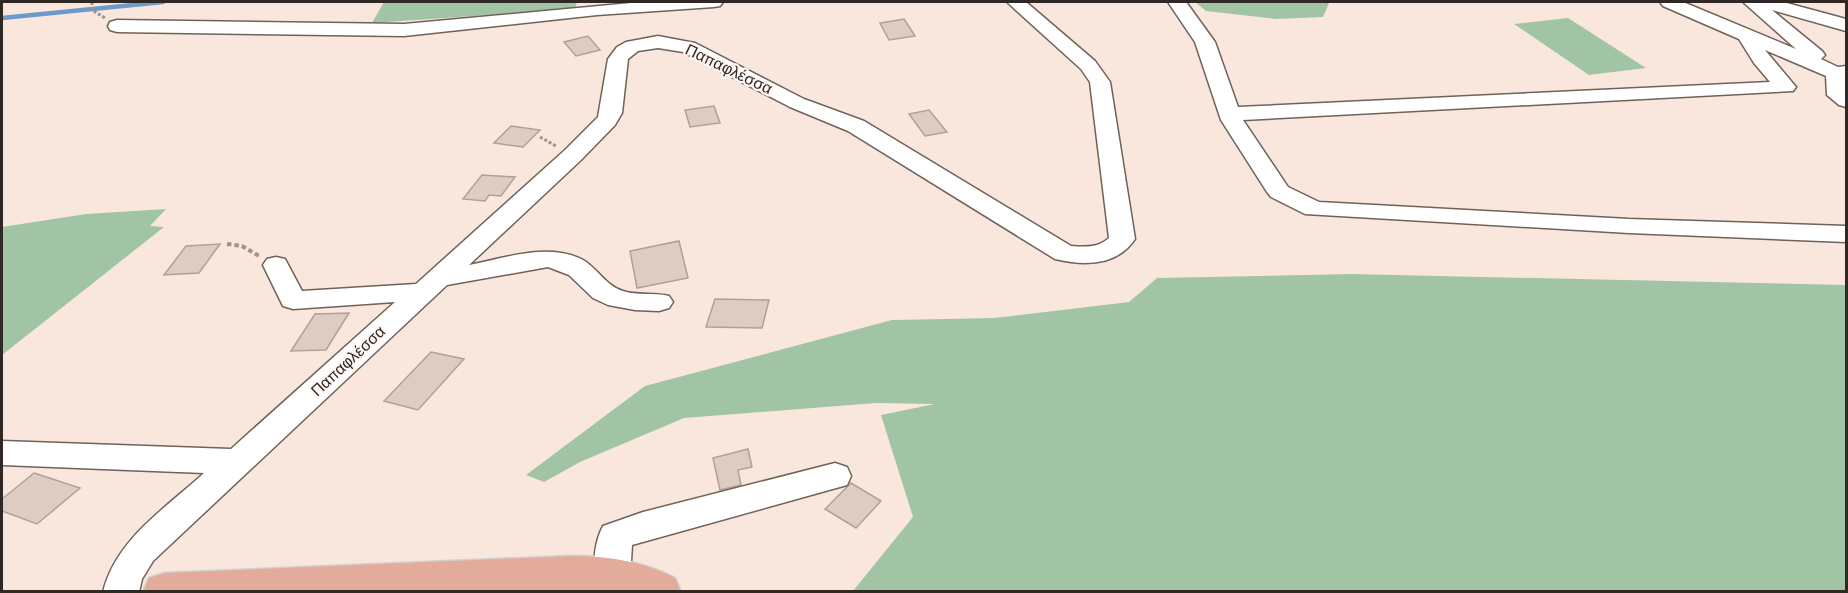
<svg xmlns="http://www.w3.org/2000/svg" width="1848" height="593" viewBox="0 0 1848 593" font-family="'DM Sans',sans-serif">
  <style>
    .green { fill: #a1c5a4 }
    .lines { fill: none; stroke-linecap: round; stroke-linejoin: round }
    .stream { stroke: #6c9bcb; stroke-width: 4.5 }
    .building { fill: #ddccc2; stroke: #b1a097; stroke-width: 1.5 }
    .minor-casing { stroke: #706259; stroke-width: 3 }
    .major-casing { stroke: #d1d0cf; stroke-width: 3 }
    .path-far1 { stroke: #a0938c; stroke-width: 3; stroke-dasharray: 3 2; stroke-linecap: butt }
    .path { stroke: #a0938c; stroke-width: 4; stroke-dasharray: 4.5 3; stroke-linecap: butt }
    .minor { fill: #fff; fill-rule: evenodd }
    .major { fill: #e3ab9a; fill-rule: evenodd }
    .labels { text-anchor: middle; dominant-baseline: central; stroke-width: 4.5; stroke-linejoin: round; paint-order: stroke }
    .street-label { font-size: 16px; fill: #2f2825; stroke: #fef7f3 }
  </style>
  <rect width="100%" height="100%" fill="#f9e7dd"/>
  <path class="green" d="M384,2H577L575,9L372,23Z
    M1195,2H1333L1329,3L1323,17L1276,19L1206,11Z
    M1568,18L1646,68L1589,75L1514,24Z
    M166,209L150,226L164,227L2,355V227L86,214Z
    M1351,274L1846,285V591H853L913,517L881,415L935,404L876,403L684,418L580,462L544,482L526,475L645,386L892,320L994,318L1129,302L1157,278Z"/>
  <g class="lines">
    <path class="stream" d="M2,18L163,2"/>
  </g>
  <path class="building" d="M904,19L915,36L889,40L880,23Z
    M588,36L600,50L576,56L564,42Z
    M714,106L720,123L690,127L685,110Z
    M929,110L947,132L925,136L909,114Z
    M511,126L540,130L523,147L494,143Z
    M482,175L515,177L501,196L489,195L485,201L463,199Z
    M679,241L688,278L637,288L630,251Z
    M220,244L199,273L164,275L186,246Z
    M715,299L769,300L762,328L706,327Z
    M349,313L326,350L291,351L315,314Z
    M431,352L464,359L418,410L384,401Z
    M748,449L752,467L738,470L741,485L720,490L713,458Z
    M34,473L80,488L37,524L2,511V499Z
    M851,483L881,501L856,528L825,509Z"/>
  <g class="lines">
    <g class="minor-casing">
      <path id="minor" d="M642,2H723L720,6L714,7L597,15L404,36L117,32L110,30L108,26L110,22L117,20L404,24Z
        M1007,2H1026L1095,61L1110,82L1135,239C1117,266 1084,266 1055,259L848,131L790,107L683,52L658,48L638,51L628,59L622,113L615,125L581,160L469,265C505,258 549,242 583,260C597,268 606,286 623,291C637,296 654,292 669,296L673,302L669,308L659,311L635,310L608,305L593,298L569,275L548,267L447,285L153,561L142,579L139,592H103C116,539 166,508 204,473L2,465V441L231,449L395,302L293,309L283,306L263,265L267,259L276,257L285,259L302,291L416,284L565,150L598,117L608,59L617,47L626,42L658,36L695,43L804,99L864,121L1071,246C1085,247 1098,248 1109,238L1090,82L1081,69Z
        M1168,2H1186L1215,42L1238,107L1770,82L1754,63L1739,39L1663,6L1660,2H1683L1796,49L1743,2H1783L1846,19V31L1772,10L1822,51L1825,55L1821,59L1838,67L1846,66V107L1839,105L1827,95L1826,76L1765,50L1796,87L1793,91L1243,120L1288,187L1319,202L1629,219L1846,226V242L1629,233L1305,214L1271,197L1267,192L1221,120L1195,42Z
        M835,463L847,467L851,476L847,485L632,545L630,577L625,588L615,592L599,588C591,570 594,543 603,526L643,512Z"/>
    </g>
    <g class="major-casing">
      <path id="major" d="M571,556C608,556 642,561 675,578L681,592H143L149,578L165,573Z"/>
    </g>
    <path class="path-far1" d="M92,2V10L105,18
      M540,137L556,146"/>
    <path class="path" d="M227,244L242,246L259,256"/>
    <use href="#minor" class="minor"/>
    <use href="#major" class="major"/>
  </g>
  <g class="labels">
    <g class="street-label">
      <text transform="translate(729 69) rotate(26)">Παπαφλέσσα</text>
      <text transform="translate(348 361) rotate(-43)">Παπαφλέσσα</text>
    </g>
  </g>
  <rect width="1848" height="593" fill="none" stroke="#2f2825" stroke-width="6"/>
</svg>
